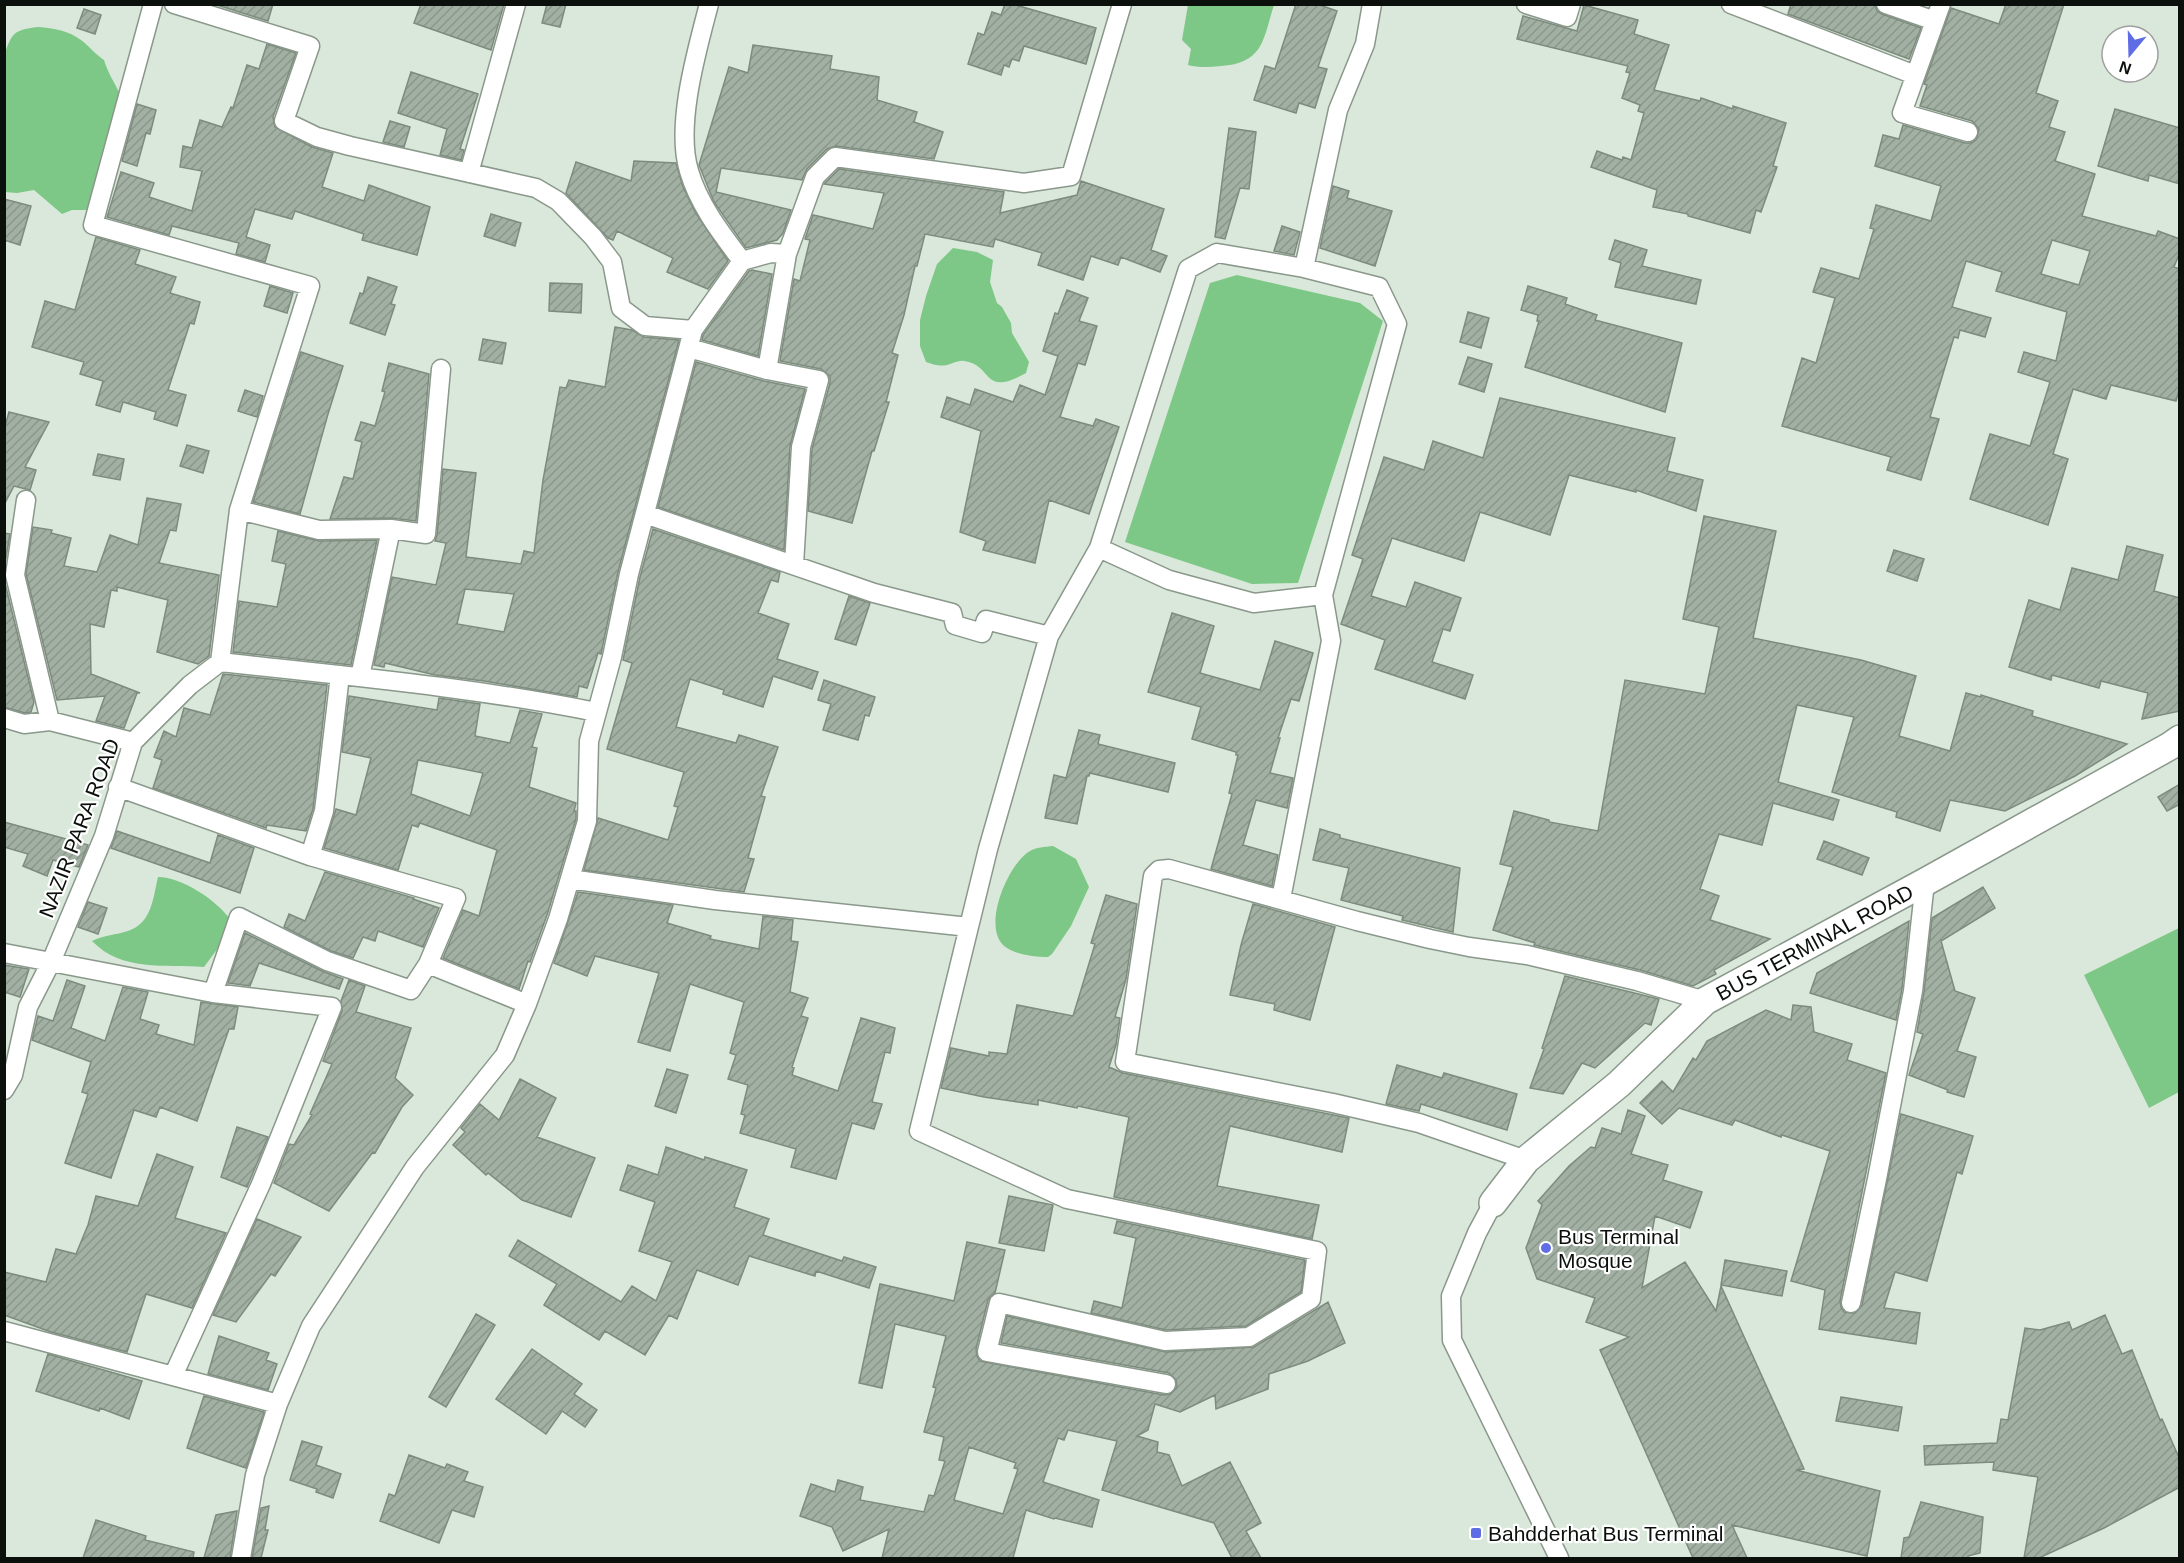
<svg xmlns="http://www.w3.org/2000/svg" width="2184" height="1563" viewBox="0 0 2184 1563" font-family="Helvetica,sans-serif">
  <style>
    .water { fill: #7dc886 }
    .building { fill: url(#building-hatch); stroke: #7d8b7e; stroke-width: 1.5; fill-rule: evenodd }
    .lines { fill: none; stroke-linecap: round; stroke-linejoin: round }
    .minor-casing { stroke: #8a988b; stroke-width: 21 }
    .secondary-casing { stroke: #8a988b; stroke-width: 30 }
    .minor { stroke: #fff; stroke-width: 18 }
    .secondary { stroke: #fff; stroke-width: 27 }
    .poi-dot { fill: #5f6de4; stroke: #fff; stroke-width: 2 }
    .labels { text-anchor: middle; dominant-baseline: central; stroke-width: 4.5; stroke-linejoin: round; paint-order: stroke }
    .street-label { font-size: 21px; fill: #0b100c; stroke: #fff }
    .poi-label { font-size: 21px; fill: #0b100c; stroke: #fff; text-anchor: start }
  </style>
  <defs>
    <pattern id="building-hatch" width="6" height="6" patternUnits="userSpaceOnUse" patternTransform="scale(1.5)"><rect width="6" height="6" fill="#a2b0a3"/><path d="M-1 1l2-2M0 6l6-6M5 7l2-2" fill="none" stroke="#8a968b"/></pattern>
  </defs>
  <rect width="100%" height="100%" fill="#d9e8da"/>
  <path class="water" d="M1188,5V4L1274,5C1263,39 1264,63 1221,66C1210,67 1199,68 1188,65L1191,49L1182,40Z
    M38,27C54,28 69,31 81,40C90,47 95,54 104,60C108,74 116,84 121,97L91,210H72L62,214L34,190L17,193L5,192L4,56C12,33 13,30 38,27Z
    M953,248L977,252L993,260L990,282L997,303L1002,307L1011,323L1012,333L1029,362L1026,373C981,398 994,365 964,361C959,360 954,363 950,364C942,367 934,365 926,362L920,346V320L926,296L937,264Z
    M1237,275L1360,303L1383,321L1298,583L1252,584L1125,542L1210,283Z
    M1053,846L1076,859L1089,887L1071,926L1052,954L1048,957C1035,957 1018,955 1007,948C979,931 1008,863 1030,851C1036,847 1045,847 1053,846Z
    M158,877C182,877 216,900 230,919L221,944L204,967C164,964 122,972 92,941C104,935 116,935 128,931C152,923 153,898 158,877Z
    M2179,928V1092L2149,1108L2084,975Z"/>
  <path class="building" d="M214,4H273L268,21Z
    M421,4H504L491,50L414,23Z
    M547,4H566L560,27L542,23Z
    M1005,4H1012L1096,28L1086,64L1024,46L1019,61L1012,59L1009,67L1004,65L1001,75L968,64L978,33L984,35L992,12L1001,15Z
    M1296,4H1317L1337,11L1318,67L1327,69L1315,108L1299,103L1296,113L1254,100L1265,66L1275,69Z
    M1791,4H1875L1877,11L1882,14L1921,28L1909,59L1788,14Z
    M2006,4H2064L2036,93L2058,101L2049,127L2065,132L2055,161L2095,174L2082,216L2156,236L2158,231L2180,239V252L2174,267L2180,269V387L2176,401L2111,385L2106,399L2073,389L2053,454L2068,459L2048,525L1970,499L1990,434L2030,446L2050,382L2018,372L2024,352L2056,361L2067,312L1996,291L2002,272L1966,261L1952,307L1991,318L1985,337L1960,330L1958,338L1954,337L1930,417L1939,419L1921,480L1887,470L1891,457L1782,426L1802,358L1816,363L1835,298L1813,292L1821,268L1859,279L1874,229L1870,228L1876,205L1931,221L1941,186L1875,166L1883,135L1899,139L1903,125L1965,143H1971L1976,140L1979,129L1972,121L1920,106L1927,85L1924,84L1951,8L1999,24ZM2052,240L2090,251L2079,285L2041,274Z
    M1584,5L1638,20L1634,34L1669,45L1654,90L1700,101L1701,98L1733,109V106L1786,123L1773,166L1777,167L1761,212L1756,210L1750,233L1688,216V214L1653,207L1657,190L1591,167L1597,151L1622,160L1623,157L1631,160L1644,113L1638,111L1640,105L1622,98L1630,73L1626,72L1628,66L1517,39L1523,16L1577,31Z
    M84,9L101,15L95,34L77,28Z
    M267,44L296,53L273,117L275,127L312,147L333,153L322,187L364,201L369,185L430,207L417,255L362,240L364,234L295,211L292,219L255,209L246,237L270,245L265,262L236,254L239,243L172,226L169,235L107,217L121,172L154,183L149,197L192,211L202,171L180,167L183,146L192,148L200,120L222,127L231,107L233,108L247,65L259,69Z
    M753,45L832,56L830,69L879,77L877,100L917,112L914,122L943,132L934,159L836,146L827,149L807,169L802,180L721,168L716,192L791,210L783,233L777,240L746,248L714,202L699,165L729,67L748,73Z
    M411,72L478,94L460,149L464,150L461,160L440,155L447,129L398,113Z
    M137,104L156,110L150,134L146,133L137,166L122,161Z
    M2115,109L2180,128V184L2149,175L2148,181L2098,166Z
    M390,121L410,127L404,147L383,142Z
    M1229,128L1256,132L1249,189L1240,188L1225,239L1215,237Z
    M634,161L676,163L683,187L695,212L728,261L708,289L667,272L673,258L617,231L613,240L608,238L566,193L576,162L631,181Z
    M839,169L1004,192L1000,213L1077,195L1081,181L1164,209L1151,250L1167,256L1160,272L1121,257L1118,265L1091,256L1083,280L1038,265L1042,253L995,239L993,247L925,234L917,266H915L904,315L892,353L898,355L886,402H889L874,451H872L852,523L808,511L812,449L830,383V376L821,369L780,361L794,279L800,281L810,240L805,239L813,215L873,229L884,193L824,184Z
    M1333,186L1349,191L1347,198L1392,211L1375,266L1320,248Z
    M4,199L31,206L20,245L4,240Z
    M491,214L521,223L515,246L484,236Z
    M1282,226L1300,232L1294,255L1274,251Z
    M96,237L140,250L135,264L176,277L170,293L200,302L194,324L190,323L168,390L186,395L177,426L154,419L156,412L123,402L120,412L96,405L103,381L80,374L84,362L32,347L45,301L75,310Z
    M1615,240L1647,250L1642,266L1701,280L1696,304L1615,287L1621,263L1609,259Z
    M752,270L772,274L758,356L702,340L703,335L749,271Z
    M368,277L397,287L391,304L395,305L385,335L350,323L360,293L363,294Z
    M550,283L582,284L581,313L549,311Z
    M270,286L293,293L287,313L264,306Z
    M1528,286L1567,298L1565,304L1597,315L1595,320L1682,343L1665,412L1525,367L1539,321H1537L1538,315L1521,310Z
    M1067,290L1088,298L1079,321L1097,326L1085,365L1078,363L1060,417L1093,426L1096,419L1119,427L1089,514L1049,500L1035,563L983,550L986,541L960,532L981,431L941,417L947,397L970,405L975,389L1013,402L1020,385L1045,395L1058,356L1043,351L1055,313L1058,314Z
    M1468,312L1489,318L1481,348L1460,342Z
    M615,327L632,330L644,337L679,340L618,572L601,654L598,653L587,688L579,686L577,697L484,681L435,675L385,663L384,667L374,665L392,577L436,585L446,543L435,541L437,535L443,469L476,473L466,557L521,564L524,551L534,553L543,480L560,387L566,388L569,380L605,387ZM465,589L514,594L504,632L457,624Z
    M483,339L506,343L502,364L479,360Z
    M301,352L343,366L328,414L300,514L253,502Z
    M1468,357L1492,364L1484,392L1459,384Z
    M696,362L764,381L805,389L790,446L784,550L658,507Z
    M389,363L429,374L416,521L391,518L330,519L344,477L353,479L362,442L355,440L361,422L375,426L385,392L382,391Z
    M245,390L263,396L257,417L238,411Z
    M1500,398L1675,438L1667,471L1703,480L1696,511L1636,490V492L1569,475L1550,535L1480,512L1464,561L1392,538L1371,596L1406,607L1415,582L1461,598L1450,631L1443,629L1432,662L1473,675L1465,699L1375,669L1385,640L1341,624L1363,559L1352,555L1384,457L1424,470L1433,441L1483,458Z
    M9,412L49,422L25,467L36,470L30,490L14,486L4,505V430Z
    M187,445L209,451L203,473L180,466Z
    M98,454L124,459L120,480L93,475Z
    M147,498L181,504L176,531L170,530L159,563L219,575L209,656L198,664L157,652L168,600L117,587V591L111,590L104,627L90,624L91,674L140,693H137L124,728L96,721L105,696L57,700L26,574L33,527L52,530L51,533L71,538L64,566L97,572L110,535L138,545Z
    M1704,516L1776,531L1753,638L1861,660L1916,676L1899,736L1950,751L1966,693L1981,697V695L2033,711L2032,716L2127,744L2075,776L2005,811L1950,800L1940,831L1896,817L1897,812L1832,792L1854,717L1797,705L1778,782L1839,800L1833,820L1773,803L1762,845L1719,834L1700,889L1719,896L1710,920L1770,939L1714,970L1716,974L1693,986L1640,970L1534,945L1535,943L1493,930L1513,867L1500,864L1514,811L1549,820V822L1598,831L1625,680L1705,694L1719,627L1683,619Z
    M653,529L780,572L778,582L771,580L758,613L789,624L777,659L818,672L812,689L773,676L763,707L723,694L724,690L690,679L676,727L736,743L739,735L778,747L761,796L765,797L748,858L754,859L744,892L584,870L598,818L668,840L678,807L674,806L684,772L607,749L632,663L623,660L640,577Z
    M278,531L319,541L377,540L351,665L233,652L239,601L277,607L286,564L272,561Z
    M4,533L10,534L4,569Z
    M2127,546L2163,555L2154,591L2180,598V711L2142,719L2148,693L2101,681L2099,688L2052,675L2051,680L2009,667L2029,600L2060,610L2072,568L2118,580Z
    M1894,550L1924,559L1917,581L1887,571Z
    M4,579L34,702L31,712L25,713L4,707Z
    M849,596L870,603L856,645L835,639Z
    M1172,613L1214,626L1200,673L1260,690L1275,641L1313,653L1299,701L1291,699L1278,738H1280L1270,773L1293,778L1287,808L1256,800L1243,845L1278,855L1272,886L1211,869L1232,794L1229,793L1238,755H1236V752L1192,739L1201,707L1148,692Z
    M223,674L327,685L313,809L306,831L267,825L266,828L153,788L162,760L154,757L164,731L176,737L184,708L210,715Z
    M824,680L875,697L869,716L865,715L858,740L823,730L831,704L818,700Z
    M349,696L437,710L439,698L480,704L475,736L510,743L520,710L542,714L532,747L537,748L529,787L576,803L574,811H576V819L547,915L530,962L528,961L519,989L443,958L463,910L479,916L497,850L420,823L418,827L412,825L398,870L324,848L336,809L356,815L371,758L342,752ZM418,760L483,773L470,816L411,794Z
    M1079,730L1100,735L1098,744L1175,763L1168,792L1090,773L1089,776H1087L1077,824L1045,818L1054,775L1066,778Z
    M2180,784V804L2167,811L2158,797Z
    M4,822L88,845L79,867L53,860L47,876L23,866L28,854L4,847Z
    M1320,829L1340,835V838L1460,868L1453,932L1402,920L1403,916L1341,900L1349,868L1313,860Z
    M117,831L210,863L218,835L254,848L240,893L111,848Z
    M1824,841L1869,858L1862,875L1817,859Z
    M325,872L414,898L413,899L439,908L423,947L378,931L375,941L363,937L353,958L331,951L284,927L289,914L305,921Z
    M1983,887L1995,908L1941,941L1955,991L1975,998L1957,1051L1976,1057L1964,1097L1947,1092L1948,1090L1909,1075L1923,1034L1917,1032L1924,992L1932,918Z
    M578,892L673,905L667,923L711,936L710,939L759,949L763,916L793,920L791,941L798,942L790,992L808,998L801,1016L808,1018L792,1067L794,1068L792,1075L838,1091L861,1018L895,1028L890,1053L885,1052L872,1102L882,1104L874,1129L852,1123L836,1179L791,1167L796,1149L740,1133L745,1115L741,1114L748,1085L728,1079L736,1055L730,1053L744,1002L690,984L670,1051L638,1042L659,973L595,956L587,976L554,963Z
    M1106,895L1137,904L1126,979L1115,1017L1120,1018L1116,1045L1109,1067L1123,1073L1349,1118L1342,1152L1230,1126L1217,1186L1319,1205L1312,1239L1114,1197L1129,1117L1078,1106L1077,1108L1038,1100V1105L984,1097L941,1088L951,1048L989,1056V1052L1007,1054L1017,1005L1073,1016L1095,944L1091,943Z
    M88,902L107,908L98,934L78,927Z
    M1253,904L1335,927L1310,1020L1274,1010L1275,1004L1230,995L1241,945Z
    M1909,921L1902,989L1896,1020L1810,993L1817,973Z
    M245,933L322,971L343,979L339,989L259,963L250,986L228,983Z
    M4,965L29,969L20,997L4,992Z
    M1565,976L1659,999L1651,1025L1645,1023L1595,1068L1582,1063L1563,1094L1530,1088L1544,1049L1542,1048Z
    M67,980L85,986L71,1028L105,1041L123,987L148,992L140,1019L159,1025L156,1034L194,1045L201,1002L238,1007L234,1029H229L197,1121L160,1107L156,1117L134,1110L111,1178L65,1163L88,1094L82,1092L91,1062L32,1040L38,1016L53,1021Z
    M349,980L365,986L356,1012L411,1028L395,1078L413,1095L402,1107L375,1153L373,1152L329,1211L274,1183L289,1144L294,1145L312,1115L310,1114L332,1064L323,1061L342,1011L341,1001Z
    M1793,1005L1811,1007L1814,1032L1852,1044L1847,1060L1886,1073L1840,1301L1841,1307L1844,1312L1855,1313L1862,1305L1901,1114L1973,1136L1962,1174L1957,1172L1927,1281L1895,1272L1884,1308L1920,1313L1916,1344L1819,1329L1825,1290L1791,1281L1830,1151L1782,1135L1781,1137L1735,1120L1732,1125L1679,1108L1662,1124L1640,1103L1662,1081L1673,1092L1693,1058L1696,1060L1707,1041L1766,1010L1791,1020Z
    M1397,1065L1442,1078L1444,1073L1517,1094L1507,1130L1421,1104L1419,1111L1386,1104Z
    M667,1069L688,1075L676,1113L655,1106Z
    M520,1079L556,1098L537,1137L595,1158L571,1217L522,1200L488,1173L486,1175L453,1145L465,1132L461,1128L480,1104L499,1120Z
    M1628,1110L1645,1116L1631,1154L1668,1165L1663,1180L1702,1192L1690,1228L1655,1216L1642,1288L1685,1262L1716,1311L1721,1286L1804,1469L1796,1470L1880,1491L1867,1556L1732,1525L1747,1558H1693L1600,1350L1629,1337L1586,1322L1595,1298L1537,1279L1526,1248L1542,1205L1538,1201L1569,1166L1591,1147L1595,1148L1602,1128L1621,1134Z
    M237,1127L268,1137L247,1187L221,1177Z
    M666,1147L704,1160L705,1157L747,1170L734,1207L769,1219L763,1235L842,1261L844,1257L876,1267L869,1288L816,1271L815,1276L749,1256L738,1285L697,1270L677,1319L669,1315L645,1355L605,1331L599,1340L544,1305L557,1284L509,1256L518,1240L621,1302L632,1286L656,1301L672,1262L639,1251L655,1202L620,1190L628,1165L658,1175Z
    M157,1154L193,1167L175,1218L226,1233L192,1308L146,1294L127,1352L51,1332L4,1315V1272L46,1282L56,1249L76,1254L88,1225L96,1196L138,1206Z
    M1009,1196L1053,1205L1044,1251L999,1243Z
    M257,1219L301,1237L275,1276L271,1274L236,1322L213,1315Z
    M1117,1221L1305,1260L1301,1292L1246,1326L1166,1330L1091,1313L1094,1301L1122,1308L1136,1238L1114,1233Z
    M967,1242L1005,1250L995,1293L988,1300L976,1349L977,1356L980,1361L1164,1395L1170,1394L1177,1387L1176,1380L1169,1373L1001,1343L1007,1316L1166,1352L1254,1347L1328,1302L1345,1343L1308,1361L1269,1374L1268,1389L1216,1409L1215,1395L1180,1412L1155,1404L1148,1430L1137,1436L1158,1442L1157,1452L1169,1455L1182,1486L1230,1462L1261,1523L1246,1531L1261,1558H1232L1214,1523L1102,1490L1117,1441L1068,1430L1064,1440L1058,1438L1043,1482L1099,1500L1092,1527L1055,1518L1054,1519L1026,1510L1013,1558H882L889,1529L843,1551L832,1527L800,1516L811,1484L835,1492L838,1480L863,1487L860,1500L924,1512L929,1495L934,1496L945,1461L939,1460L944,1437L924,1432L936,1388L933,1387L946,1336L895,1324L882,1388L859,1383L880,1284L954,1301ZM969,1447L1016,1463L1014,1468L1018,1469L1003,1514L954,1500Z
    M1725,1260L1787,1271L1782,1296L1721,1285Z
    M476,1314L495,1325L446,1407L429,1397Z
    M2105,1315L2122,1354L2132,1350L2160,1420L2162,1419L2180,1460V1487L2104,1528L2039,1558H2024L2038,1477L1993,1470L1994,1462L1925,1465L1924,1446L1997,1443L2001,1419L2008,1420L2025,1328L2040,1330L2069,1322L2072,1330Z
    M219,1336L269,1353L266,1360L277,1364L268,1390L208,1374Z
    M532,1349L582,1384L574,1394L597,1410L585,1427L562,1411L546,1434L496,1399Z
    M48,1354L142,1381L129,1419L100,1408L99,1411L36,1391Z
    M204,1396L264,1412L246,1468L187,1448Z
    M1841,1397L1902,1407L1898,1431L1836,1421Z
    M302,1441L322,1447L316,1465L341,1474L333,1498L316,1492L317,1489L290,1480Z
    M409,1455L445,1468L447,1464L468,1472L464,1481L483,1487L474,1517L452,1510L439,1543L380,1521L389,1494L395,1496Z
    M1921,1502L1983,1517L1980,1553L1968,1556V1558H1901L1904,1538L1909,1537Z
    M269,1506L265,1530H268L261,1558H252L261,1508Z
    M237,1511L230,1558H204L216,1515Z
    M96,1520L146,1536L145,1540L194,1552L193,1558H83Z"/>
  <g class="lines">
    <g class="minor-casing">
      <path id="minor" d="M153,4L93,225L310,286L239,510L220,662
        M174,4L310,46L284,121L317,137L350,146L536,188L558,201L593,237L612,262L621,308L645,326L693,330
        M1526,4L1567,17L1571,4
        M1731,4L1915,75
        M1886,4L1935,21
        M1941,4L1902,113L1968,132
        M469,173L516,4
        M742,261L771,253L787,254L815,177L835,157L1024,183L1071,176L1122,4
        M1304,268L1338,110L1365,44L1372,4
        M689,348L767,370L787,254
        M767,370L819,380L801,447L794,565
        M26,500L15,575L50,721
        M239,510L319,530L391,529
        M645,514L874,593L952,613L955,625L982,633L986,620L1049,636
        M1099,548L1169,580L1254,603L1323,595
        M340,675L324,811L310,856L456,898L428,964
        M360,677L391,529L426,534L441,369
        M4,718L24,724L50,721L133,742
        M118,787L310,856
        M570,879L715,900L969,927
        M4,953L213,993L239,917L327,961L411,990L428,964L527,1004
        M213,993L332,1007L261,1184L173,1376L278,1404
        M4,1090L13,1075L28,1007L51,962L104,836L133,742L190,685L220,662C346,676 472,687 596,712
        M1526,1160L1419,1123L1333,1103L1125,1062L1153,876L1159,870L1169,869L1357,921L1430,939L1469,947L1527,955L1637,981L1705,1001
        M1493,1203L1477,1233L1451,1296L1452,1340L1559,1558
        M1851,1303L1877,1179L1913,991L1925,882
        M4,1331L173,1376
        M1166,1384L987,1352L999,1303L1165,1341L1249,1337L1311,1299L1317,1251L1067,1199L919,1131L988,849L1049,636L1099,548L1188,269L1217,253L1304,268L1379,287L1397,324L1323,595L1331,641L1281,899
        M241,1558L255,1475L278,1404L311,1326L415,1167L505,1055L527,1004L558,919L587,821L589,741L612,657L629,574L693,330L742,261C721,233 699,205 689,171C675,125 697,50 709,4"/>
    </g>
    <g class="secondary-casing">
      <g id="secondary">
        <path id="s1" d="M1493,1203L1526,1160L1619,1084L1705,1001L1925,882L2170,746L2180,739"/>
      </g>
    </g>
    <use href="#minor" class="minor"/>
    <use href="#secondary" class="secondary"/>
  </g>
  <g class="poi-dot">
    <circle cx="1546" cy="1248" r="6"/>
    <rect x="1470" y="1527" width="12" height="12" rx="3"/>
  </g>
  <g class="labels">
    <g class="street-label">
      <text transform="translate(79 828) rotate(-69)">NAZIR PARA ROAD</text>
      <text stroke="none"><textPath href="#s1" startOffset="418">BUS TERMINAL ROAD</textPath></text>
    </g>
    <g class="poi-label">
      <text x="1558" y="1236">Bus Terminal<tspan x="1558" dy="24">Mosque</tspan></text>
      <text x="1488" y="1533">Bahdderhat Bus Terminal</text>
    </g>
  </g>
  <rect width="2184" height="1563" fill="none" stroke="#0b100c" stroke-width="12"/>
  <g transform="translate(2130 54) rotate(199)"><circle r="28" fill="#ffffff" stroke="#9d9f9e" stroke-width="1.5"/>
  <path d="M0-4.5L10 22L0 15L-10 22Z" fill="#5f6de4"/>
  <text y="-9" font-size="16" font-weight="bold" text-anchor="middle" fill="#0b100c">N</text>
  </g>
</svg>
